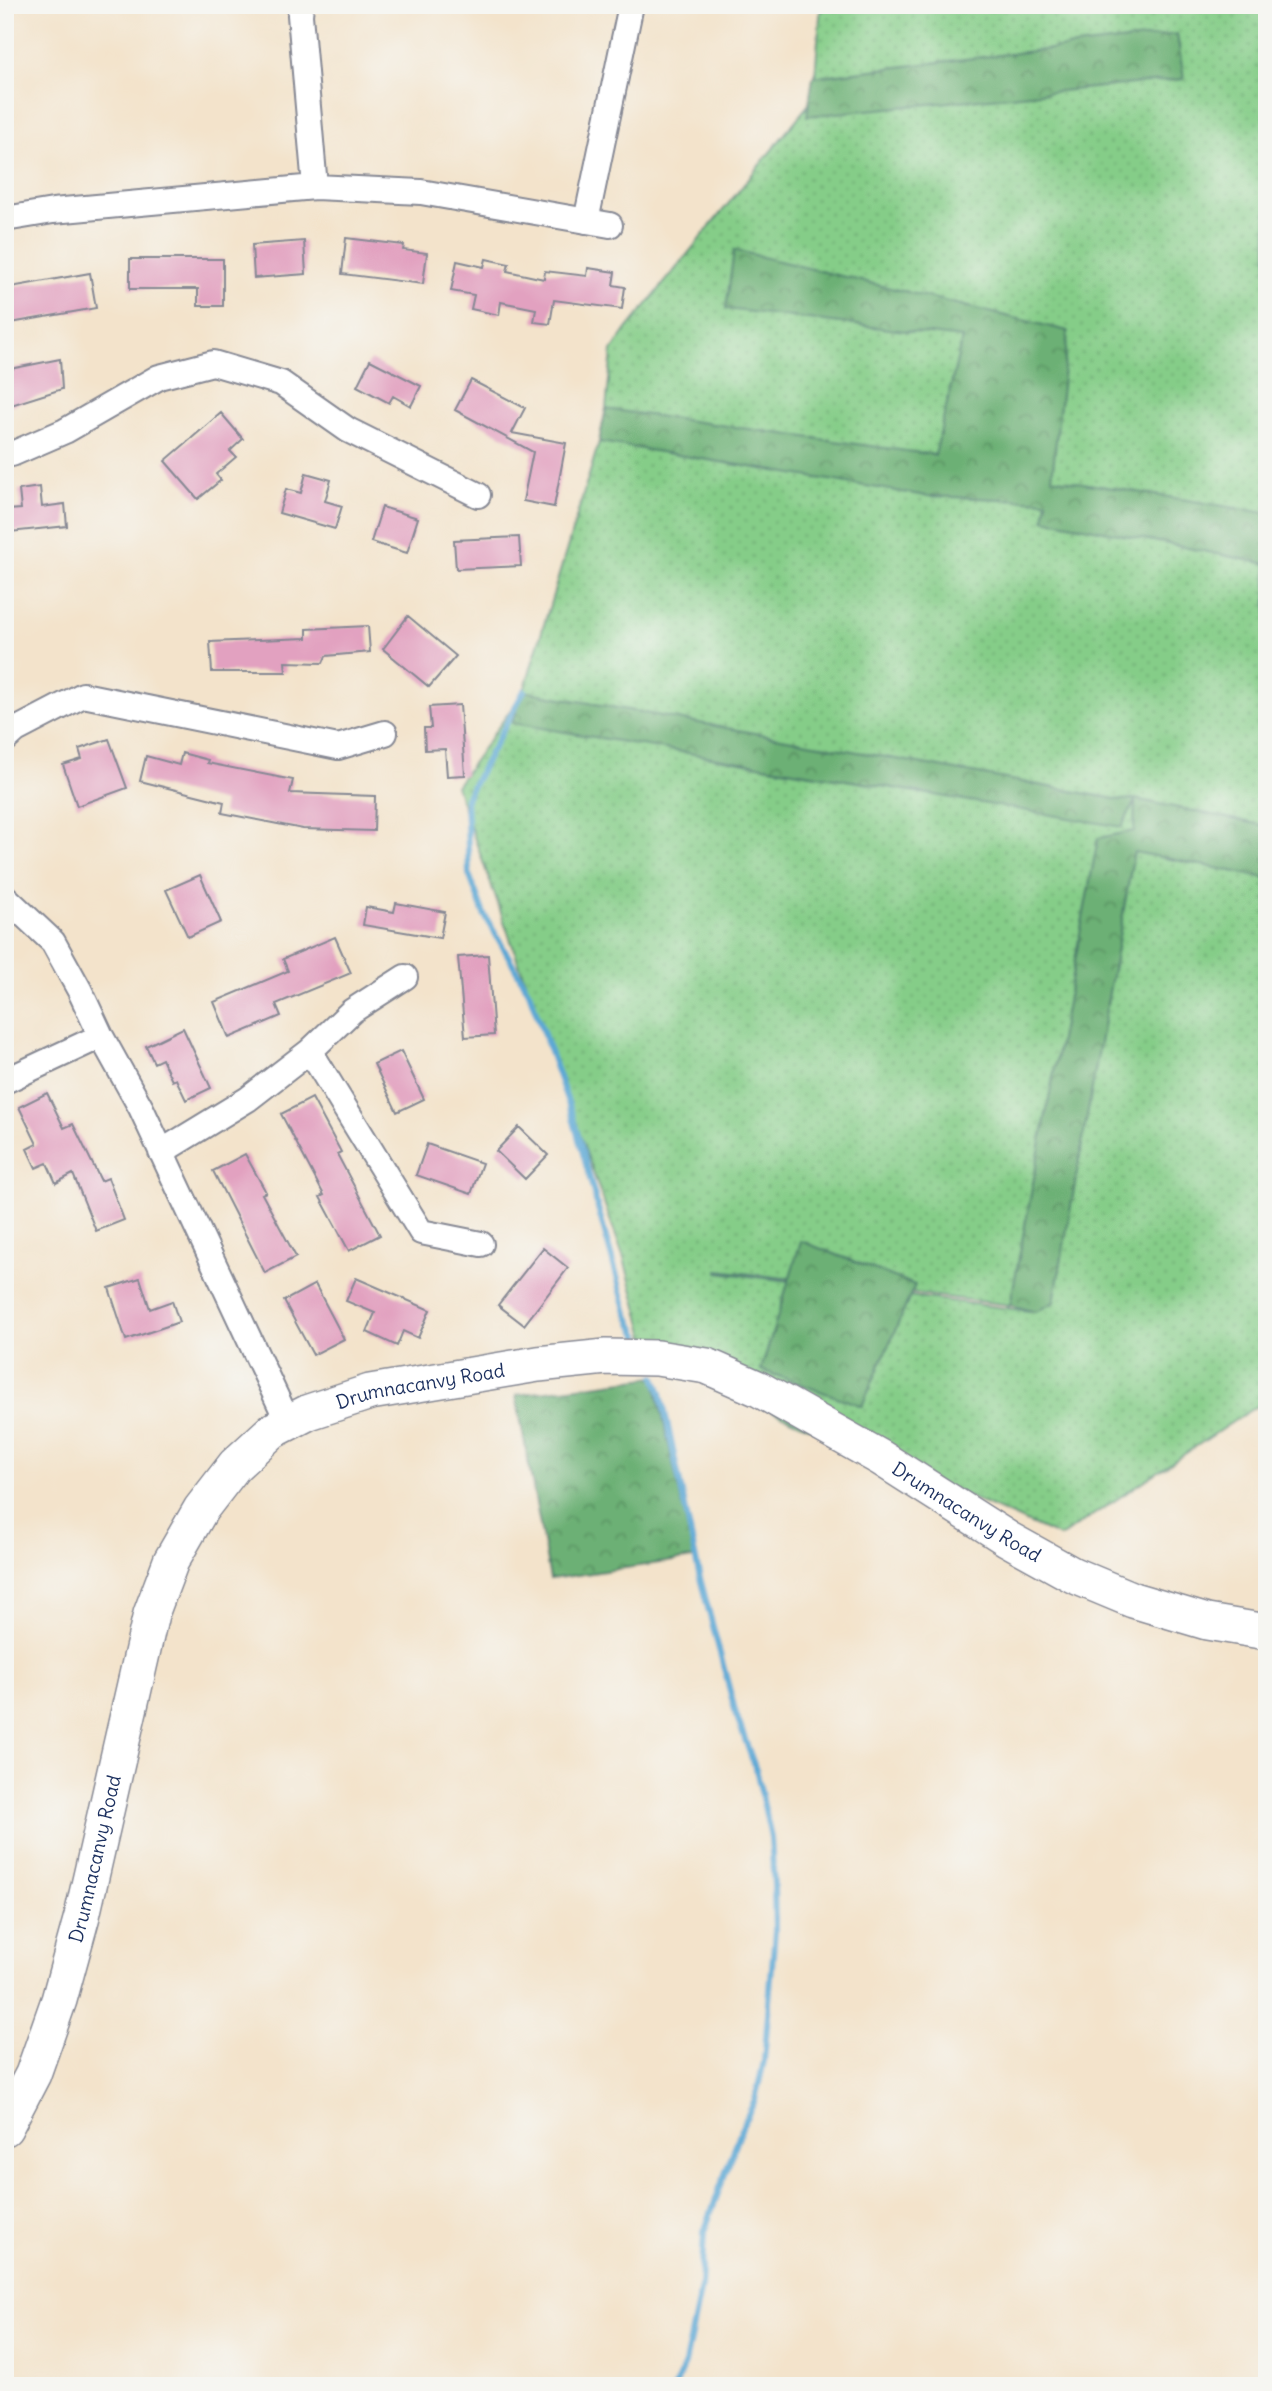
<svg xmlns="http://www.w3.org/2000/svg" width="1272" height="2391" viewBox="0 0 1272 2391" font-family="Delius,sans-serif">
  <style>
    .grass { fill: url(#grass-dots); stroke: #507e73; stroke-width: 2; fill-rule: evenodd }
    .forest { fill: url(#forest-crowns); stroke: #447069; stroke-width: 2 }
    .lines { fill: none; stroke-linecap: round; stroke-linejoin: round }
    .stream { stroke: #5ca7d4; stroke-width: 6 }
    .building { fill: #e2a1c0 }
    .minor-casing { stroke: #878994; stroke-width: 28 }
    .secondary-casing { stroke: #878994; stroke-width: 38 }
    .minor { stroke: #fff; stroke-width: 24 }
    .secondary { stroke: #fff; stroke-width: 35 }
    .labels { text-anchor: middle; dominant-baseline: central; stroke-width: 5; stroke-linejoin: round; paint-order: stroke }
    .street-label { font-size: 19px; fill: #1b2f5e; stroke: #f6f6f2 }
  </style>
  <defs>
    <pattern id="grass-dots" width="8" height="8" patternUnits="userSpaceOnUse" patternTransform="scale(1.75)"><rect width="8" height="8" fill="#85cd88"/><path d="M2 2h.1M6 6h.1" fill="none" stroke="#72b078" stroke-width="1.8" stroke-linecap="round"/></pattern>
    <pattern id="forest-crowns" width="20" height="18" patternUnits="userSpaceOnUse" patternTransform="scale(1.75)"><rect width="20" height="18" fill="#6cb074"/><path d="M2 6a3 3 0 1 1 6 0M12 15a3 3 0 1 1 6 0" fill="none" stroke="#589062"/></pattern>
  </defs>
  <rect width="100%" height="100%" fill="#f6f6f2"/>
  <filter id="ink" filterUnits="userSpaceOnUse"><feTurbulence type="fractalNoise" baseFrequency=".0143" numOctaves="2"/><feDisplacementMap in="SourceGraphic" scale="14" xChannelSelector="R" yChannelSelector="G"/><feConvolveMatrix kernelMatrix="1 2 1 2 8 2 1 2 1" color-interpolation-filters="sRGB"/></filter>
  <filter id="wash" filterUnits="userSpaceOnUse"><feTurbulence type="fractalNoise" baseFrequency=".00686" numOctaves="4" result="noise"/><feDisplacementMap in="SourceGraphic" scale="28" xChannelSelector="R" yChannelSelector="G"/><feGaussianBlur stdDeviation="1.57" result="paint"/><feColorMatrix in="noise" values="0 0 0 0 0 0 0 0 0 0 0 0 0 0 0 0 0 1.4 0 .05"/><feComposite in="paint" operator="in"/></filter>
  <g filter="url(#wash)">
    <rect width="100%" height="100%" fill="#f3e3cb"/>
    <path class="grass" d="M821,5H1267V1399L1060,1537L651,1358L624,1259L456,786L524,691L599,442L606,409L612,351L627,329L813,99ZM718,1270L1010,1305L1030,1311L718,1272Z"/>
    <path class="forest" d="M1177,34L1184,79L807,116L813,77Z
      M734,250L1068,331L1052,478L1267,513V564L1044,519L1047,501L926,496L599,442L606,409L935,455L962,338L726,309Z
      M524,691L1121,800L1135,799L1267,826V878L1134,852L1054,1302L1036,1312L1010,1305L1098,838L1134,831L1135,801L1122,827L512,723Z
      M801,1241L915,1285L862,1406L761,1370Z
      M654,1377L694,1558L550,1579L516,1395Z"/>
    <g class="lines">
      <path class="stream" d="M524,691L466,798L469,874L484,914L529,992L548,1046L572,1114L627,1313L642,1343
        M655,1377L661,1393L699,1574L736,1714L757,1773L771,1838L774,1885L775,1931L764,2061L755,2100L742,2127L704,2232L701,2287L685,2364L675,2386"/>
    </g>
    <g id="blocks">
      <path class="building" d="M346,238L404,245L403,250L427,253L423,284L342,274Z
        M304,241L306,274L254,278L252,245Z
        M130,259H223V306H198V289H130Z
        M486,259L509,264L507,271L544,279L545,271L587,276L588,268L615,272L613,285L625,287L622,309L554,300L550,324L534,322L536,309L501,302L499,315L471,309L474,295L451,291L457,261L484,267Z
        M90,273L96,308L5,324V288Z
        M60,359L62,389L5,407V370Z
        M370,360L421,386L411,406L393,396L389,403L357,386Z
        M471,380L525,408L512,433L566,443L554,507L523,501L533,452L455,410Z
        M221,413L243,439L230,451L236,457L216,474L221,480L198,499L165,461Z
        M306,473L331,480L325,501L342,506L335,529L279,513L286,489L301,493Z
        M40,487L42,507L65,504L67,526L10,532L8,510L21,509L19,490Z
        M382,507L418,518L407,553L371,542Z
        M519,537L521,566L456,569L454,540Z
        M408,616L456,656L429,687L383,649Z
        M368,626L370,652L326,656L323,663L285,662L286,672H212L210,642L307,638V629Z
        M460,705L465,775L447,776L445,749L425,750L424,728H431L429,707Z
        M109,739L127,788L77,806L63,765L82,759L79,749Z
        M182,753L208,760L207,763L293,780L290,793L375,796L374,831L303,829L222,813L224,802L140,781L146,756L179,765Z
        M200,875L221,922L188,937L166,890Z
        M396,903L445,912L440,938L363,925L366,907L394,912Z
        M335,937L351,973L276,1004L281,1016L229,1038L214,1002L288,971L283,959Z
        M488,955L494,1035L465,1037L458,957Z
        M183,1028L211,1088L186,1100L176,1079L172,1081L162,1059L154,1063L146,1046Z
        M401,1051L424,1099L397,1112L374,1064Z
        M47,1093L64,1128L73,1124L101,1181L108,1178L124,1220L96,1231L73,1174L56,1183L47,1163L36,1168L27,1149L37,1144L19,1107Z
        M312,1098L341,1152L337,1154L380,1235L349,1251L320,1197L324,1195L281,1114Z
        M519,1127L548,1155L525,1179L496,1151Z
        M427,1144L482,1163L471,1194L416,1175Z
        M245,1154L266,1192L262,1194L296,1257L265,1273L213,1171Z
        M543,1248L568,1268L524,1325L498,1305Z
        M140,1278L150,1309L172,1301L179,1322L126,1340L109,1288Z
        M356,1278L430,1310L418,1338L403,1331L397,1346L367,1332L375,1313L346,1301Z
        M315,1284L344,1339L313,1355L284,1301Z"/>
    </g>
  </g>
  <g filter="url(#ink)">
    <use href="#blocks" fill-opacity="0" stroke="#878994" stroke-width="2"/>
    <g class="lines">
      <g class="minor-casing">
        <path id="minor" d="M301,5L300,15L315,187
          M5,219L53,211L315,187L421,192L610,225
          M586,221L631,5
          M5,454H12L65,431L159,377L213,363L281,383L348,430L478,495
          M5,740L16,730L83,695L338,747L385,733
          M5,897L53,942L80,991L101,1036L141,1108L288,1422
          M310,1051L421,1232L481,1244
          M5,1081L101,1036
          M161,1152L248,1099L310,1051L352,1011L405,977"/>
      </g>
      <g class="secondary-casing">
        <g id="secondary">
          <path id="s1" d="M5,2128L33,2074L59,2000L82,1916L151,1614L171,1561L201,1509L235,1465L272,1431L309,1412L370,1392L538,1364L606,1357L657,1358L707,1366L759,1389L881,1458L1008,1539L1073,1575L1133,1600L1207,1622L1267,1632"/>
        </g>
      </g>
      <use href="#minor" class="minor"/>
      <use href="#secondary" class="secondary"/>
    </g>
  </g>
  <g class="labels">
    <g class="street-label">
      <text stroke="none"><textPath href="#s1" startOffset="915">Drumnacanvy Road</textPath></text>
      <text stroke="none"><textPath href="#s1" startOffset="1503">Drumnacanvy Road</textPath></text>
      <text stroke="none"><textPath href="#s1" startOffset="285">Drumnacanvy Road</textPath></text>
    </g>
  </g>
  <rect width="1272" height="2391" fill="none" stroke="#f6f6f2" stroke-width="28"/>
</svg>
